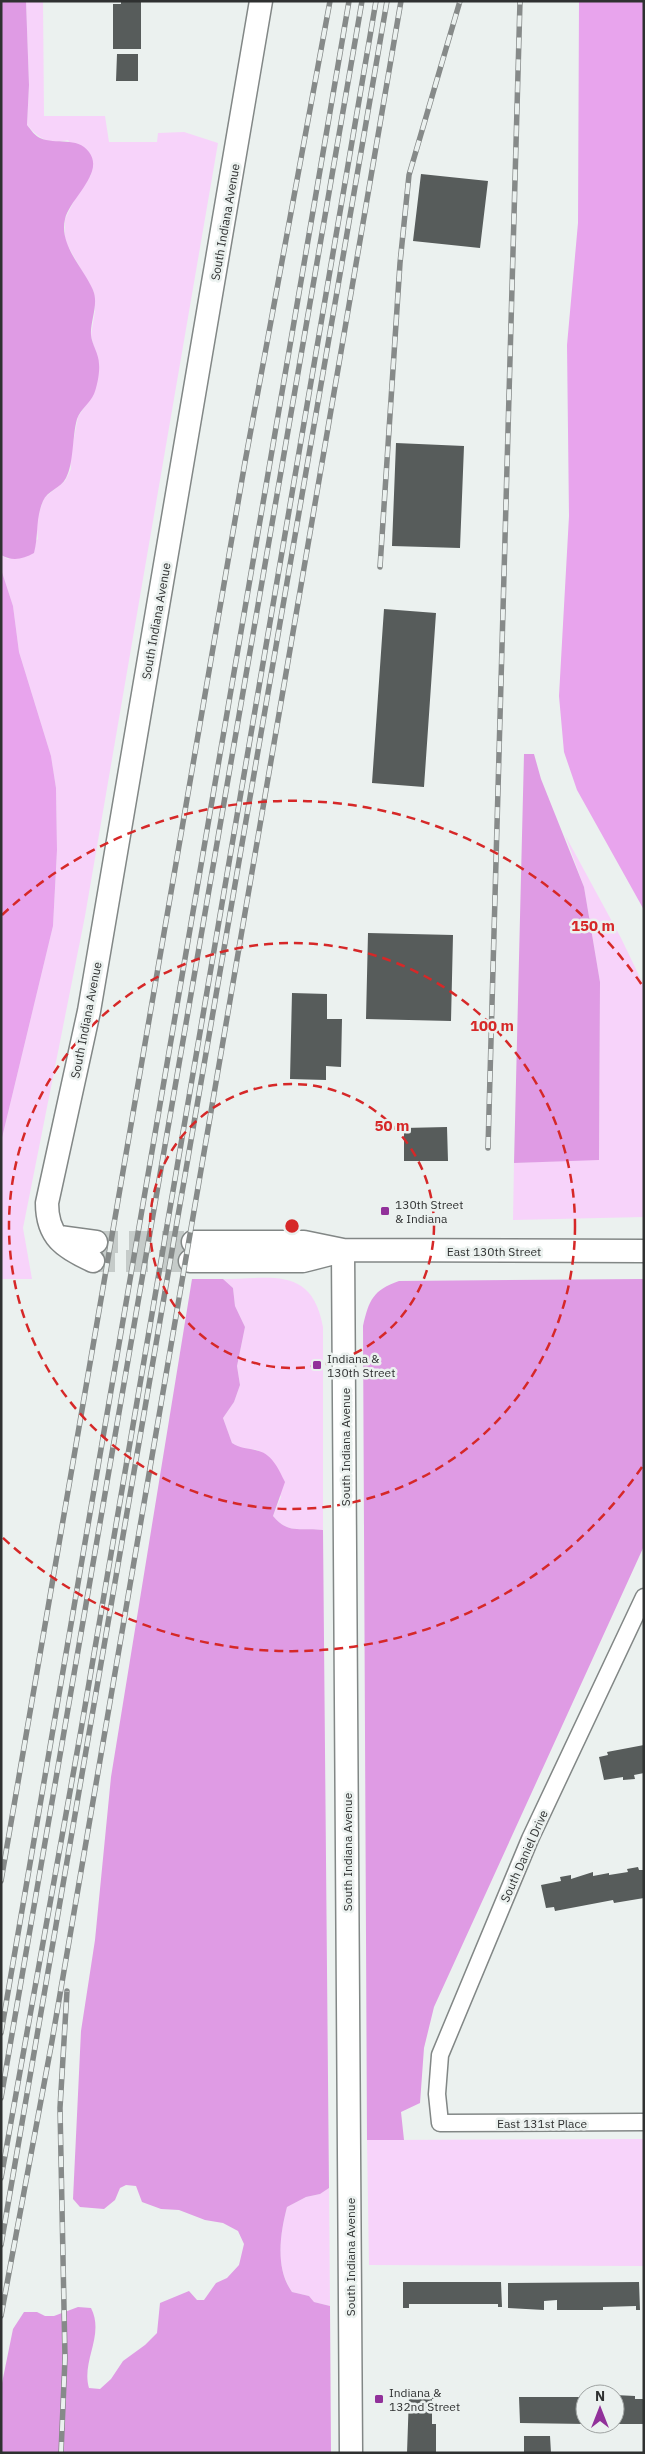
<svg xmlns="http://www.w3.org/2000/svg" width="645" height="2454" viewBox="0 0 645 2454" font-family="'IBM Plex Sans',sans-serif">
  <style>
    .green { fill: #f7d3fa }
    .forest { fill: #df9be4 }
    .water { fill: #e8a4ed }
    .building { fill: #575c5b }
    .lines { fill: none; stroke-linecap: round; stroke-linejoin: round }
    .secondary-tunnel { stroke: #c5cbc9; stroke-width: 22; stroke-dasharray: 22 11; stroke-linecap: butt }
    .minor-casing { stroke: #828786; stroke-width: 19 }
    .secondary-casing { stroke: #828786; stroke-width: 25 }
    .minor { stroke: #fff; stroke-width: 16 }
    .secondary { stroke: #fff; stroke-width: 22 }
    .rail-casing { stroke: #868a89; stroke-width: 5.5 }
    .rail { stroke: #ebf1ef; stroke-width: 4; stroke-dasharray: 11; stroke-linecap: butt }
    .ring { fill: none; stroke: #d62828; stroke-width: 2.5; stroke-dasharray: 9 6 }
    .poi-dot { fill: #91319a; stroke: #ebf1ef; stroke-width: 2 }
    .labels { text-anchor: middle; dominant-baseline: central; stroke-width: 5; stroke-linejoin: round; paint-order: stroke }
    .street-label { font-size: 12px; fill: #2f3131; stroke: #ebf1ef }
    .poi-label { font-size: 12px; fill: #2f3131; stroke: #ebf1ef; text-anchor: start }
    .centre { fill: #d62828; stroke: #ebf1ef; stroke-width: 2.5 }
    .ring-label { font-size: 15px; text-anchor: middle; font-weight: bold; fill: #d62828; stroke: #ebf1ef; stroke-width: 5; stroke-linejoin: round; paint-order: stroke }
  </style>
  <rect width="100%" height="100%" fill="#ebf1ef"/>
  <path class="green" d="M26,1H43L44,116H105L109,142H157L158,133L184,132L218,143L85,916L23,1228L32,1279H1V1142L53,926L57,850L56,788L51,756L19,652L13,606L1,569V555L8,559L38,539L36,522L44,498L65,481L71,469L70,458L78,417L94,393V347L91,335L95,311L94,292L65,241V219L78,193L91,175L68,140C47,144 41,140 27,125L29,85Z
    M565,835L621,938L644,986V1217L513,1220L514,1163L599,1159L600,982L584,887Z
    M223,1279C272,1279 312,1266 323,1327V1530C302,1527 288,1535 273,1516L281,1497L258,1450L240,1448L232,1443L223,1418L234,1402L240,1385L237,1366L245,1327L235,1306L233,1288Z
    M644,2139V2266L369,2265L367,2140Z
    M329,2188L330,2306L314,2302L309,2296L292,2292C275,2267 280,2234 287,2207L306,2197L320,2194Z"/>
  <path class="forest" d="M1,1H26L29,85L27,125C31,130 35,136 40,138C56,145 77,136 89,152C105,173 70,198 65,219C59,246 83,267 93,290C99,304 90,321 91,335C92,345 99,354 99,364C100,372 97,387 94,394C90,403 80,410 77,419C72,437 74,463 66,478C61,488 47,491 43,501C35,520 39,534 34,553C23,559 13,562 1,555Z
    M524,754H534L541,779L584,887L600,982L599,1160L514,1163Z
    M192,1279H223L233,1288L235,1306L245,1327L237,1366L240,1385L234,1402L223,1418L232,1443C240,1448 246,1448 255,1450C272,1453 278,1468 285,1482L273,1516C288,1535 302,1527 323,1530L329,2188L320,2194L306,2197L287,2207C280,2234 275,2268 292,2292L309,2296L314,2302L330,2306L331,2453H1V2388L13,2329L24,2312H37L45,2316H54L78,2307L91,2308C105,2335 81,2361 89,2388L100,2389L111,2379L123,2361L145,2345L157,2333L160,2303L189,2291L197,2300H204L216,2283L227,2278L239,2265L244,2244L238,2231L223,2223L205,2220L179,2210L161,2209L142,2202L136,2186L126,2185L120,2188L115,2200L104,2209L80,2207L73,2199L81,2031L95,1940L111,1777Z
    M644,1279V1546L434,2007L424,2048L420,2103L401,2112L404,2140H367L363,1326C369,1300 373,1290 399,1281Z"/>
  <path class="water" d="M579,1H644V910L577,790L564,752L559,696L569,516L567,345L578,223Z
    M1,569L13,606L19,652L51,756L56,788L57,850L53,926L1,1142Z"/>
  <path class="building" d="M121,1H141V49H113V4H121Z
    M117,54H138V81H116Z
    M421,174L488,181L480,248L413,241Z
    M396,443L464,446L460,548L392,546Z
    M384,609L436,613L424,787L372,783Z
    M368,933L453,935L451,1021L366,1019Z
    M292,993L327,994V1019H342L341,1067L326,1066V1080L290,1079Z
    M447,1127L448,1161H404V1128Z
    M644,1745V1773L634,1775L635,1779L623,1780V1777L604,1780L599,1757L608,1755L607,1752Z
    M638,1867L639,1870H644V1898L614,1903L613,1900L555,1911L554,1907L546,1908L541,1885L561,1881L560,1877L571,1875V1879L593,1872V1876L609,1873V1875L628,1872L627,1869Z
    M403,2282H501L502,2307H498V2304H409V2308H403Z
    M639,2282L640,2310H636V2306L603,2307V2310H557V2300L544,2301V2310L508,2308V2283Z
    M409,2395H436V2399H432V2424H436V2453H407Z
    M615,2395L635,2396V2399H644V2424H615Z
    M519,2397H585V2424L520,2423Z
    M524,2436H550L551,2453H524Z"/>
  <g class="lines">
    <path class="secondary-tunnel" d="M96,1242H193
      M93,1261H190"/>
    <g class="minor-casing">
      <path id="minor" d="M644,1597L530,1839L440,2055L437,2094L440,2123L644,2122"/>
    </g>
    <g class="secondary-casing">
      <path id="secondary" d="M59,1237L96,1242
        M193,1242H304L343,1250L644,1251
        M343,1250L351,2453
        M93,1261C64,1248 47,1237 47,1203L89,1011L261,1
        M190,1261H303L338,1252"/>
    </g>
    <use href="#minor" class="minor"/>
    <use href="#secondary" class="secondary"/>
    <g class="rail-casing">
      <path id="rail" d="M380,567L400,263L409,175L460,1
        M488,1148L520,1
        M1,1881L245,462L330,1
        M1,2033L349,1
        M1,2098L362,1
        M1,2178L81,1730L376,1
        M1,2245L387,1
        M1,2316L52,2041L401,1
        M61,2453L65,2358L60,2108L67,1991"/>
    </g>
    <use href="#rail" class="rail"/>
  </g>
  <g class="ring">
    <circle cx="292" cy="1226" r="142"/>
    <circle cx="292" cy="1226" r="283"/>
    <path d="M642 1467A425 425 0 0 1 2 1537M2 915A425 425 0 0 1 642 985"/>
  </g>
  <g class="poi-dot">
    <rect x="380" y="1206" width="10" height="10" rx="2.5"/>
    <rect x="312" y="1360" width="10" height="10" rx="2.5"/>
    <rect x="374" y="2394" width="10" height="10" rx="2.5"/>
  </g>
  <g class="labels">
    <g class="street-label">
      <text transform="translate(225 222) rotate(-80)">South Indiana Avenue</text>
      <text transform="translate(156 621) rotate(-80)">South Indiana Avenue</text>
      <text transform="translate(86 1020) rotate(-79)">South Indiana Avenue</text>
      <text x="494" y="1251">East 130th Street</text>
      <text transform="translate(345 1447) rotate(-90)">South Indiana Avenue</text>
      <text transform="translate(347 1852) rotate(-90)">South Indiana Avenue</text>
      <text transform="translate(524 1856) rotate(-66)">South Daniel Drive</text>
      <text x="542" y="2123">East 131st Place</text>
      <text transform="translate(350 2257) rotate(-90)">South Indiana Avenue</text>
    </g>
    <g class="poi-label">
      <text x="395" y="1204">130th Street<tspan x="395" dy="14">&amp; Indiana</tspan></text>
      <text x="327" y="1358">Indiana &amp;<tspan x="327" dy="14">130th Street</tspan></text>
      <text x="389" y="2392">Indiana &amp;<tspan x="389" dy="14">132nd Street</tspan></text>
    </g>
  </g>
  <circle cx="292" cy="1226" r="8" class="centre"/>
  <g class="ring-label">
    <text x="593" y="931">150 m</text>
    <text x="492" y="1031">100 m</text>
    <text x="392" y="1131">50 m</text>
  </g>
  <rect width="645" height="2454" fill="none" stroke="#2f3131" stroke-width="5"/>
  <g transform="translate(600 2409)"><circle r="24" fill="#ebf1ef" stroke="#a0a4a3"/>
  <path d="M0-4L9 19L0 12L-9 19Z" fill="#91319a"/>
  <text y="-8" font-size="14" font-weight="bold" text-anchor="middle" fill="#2f3131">N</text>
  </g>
</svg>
